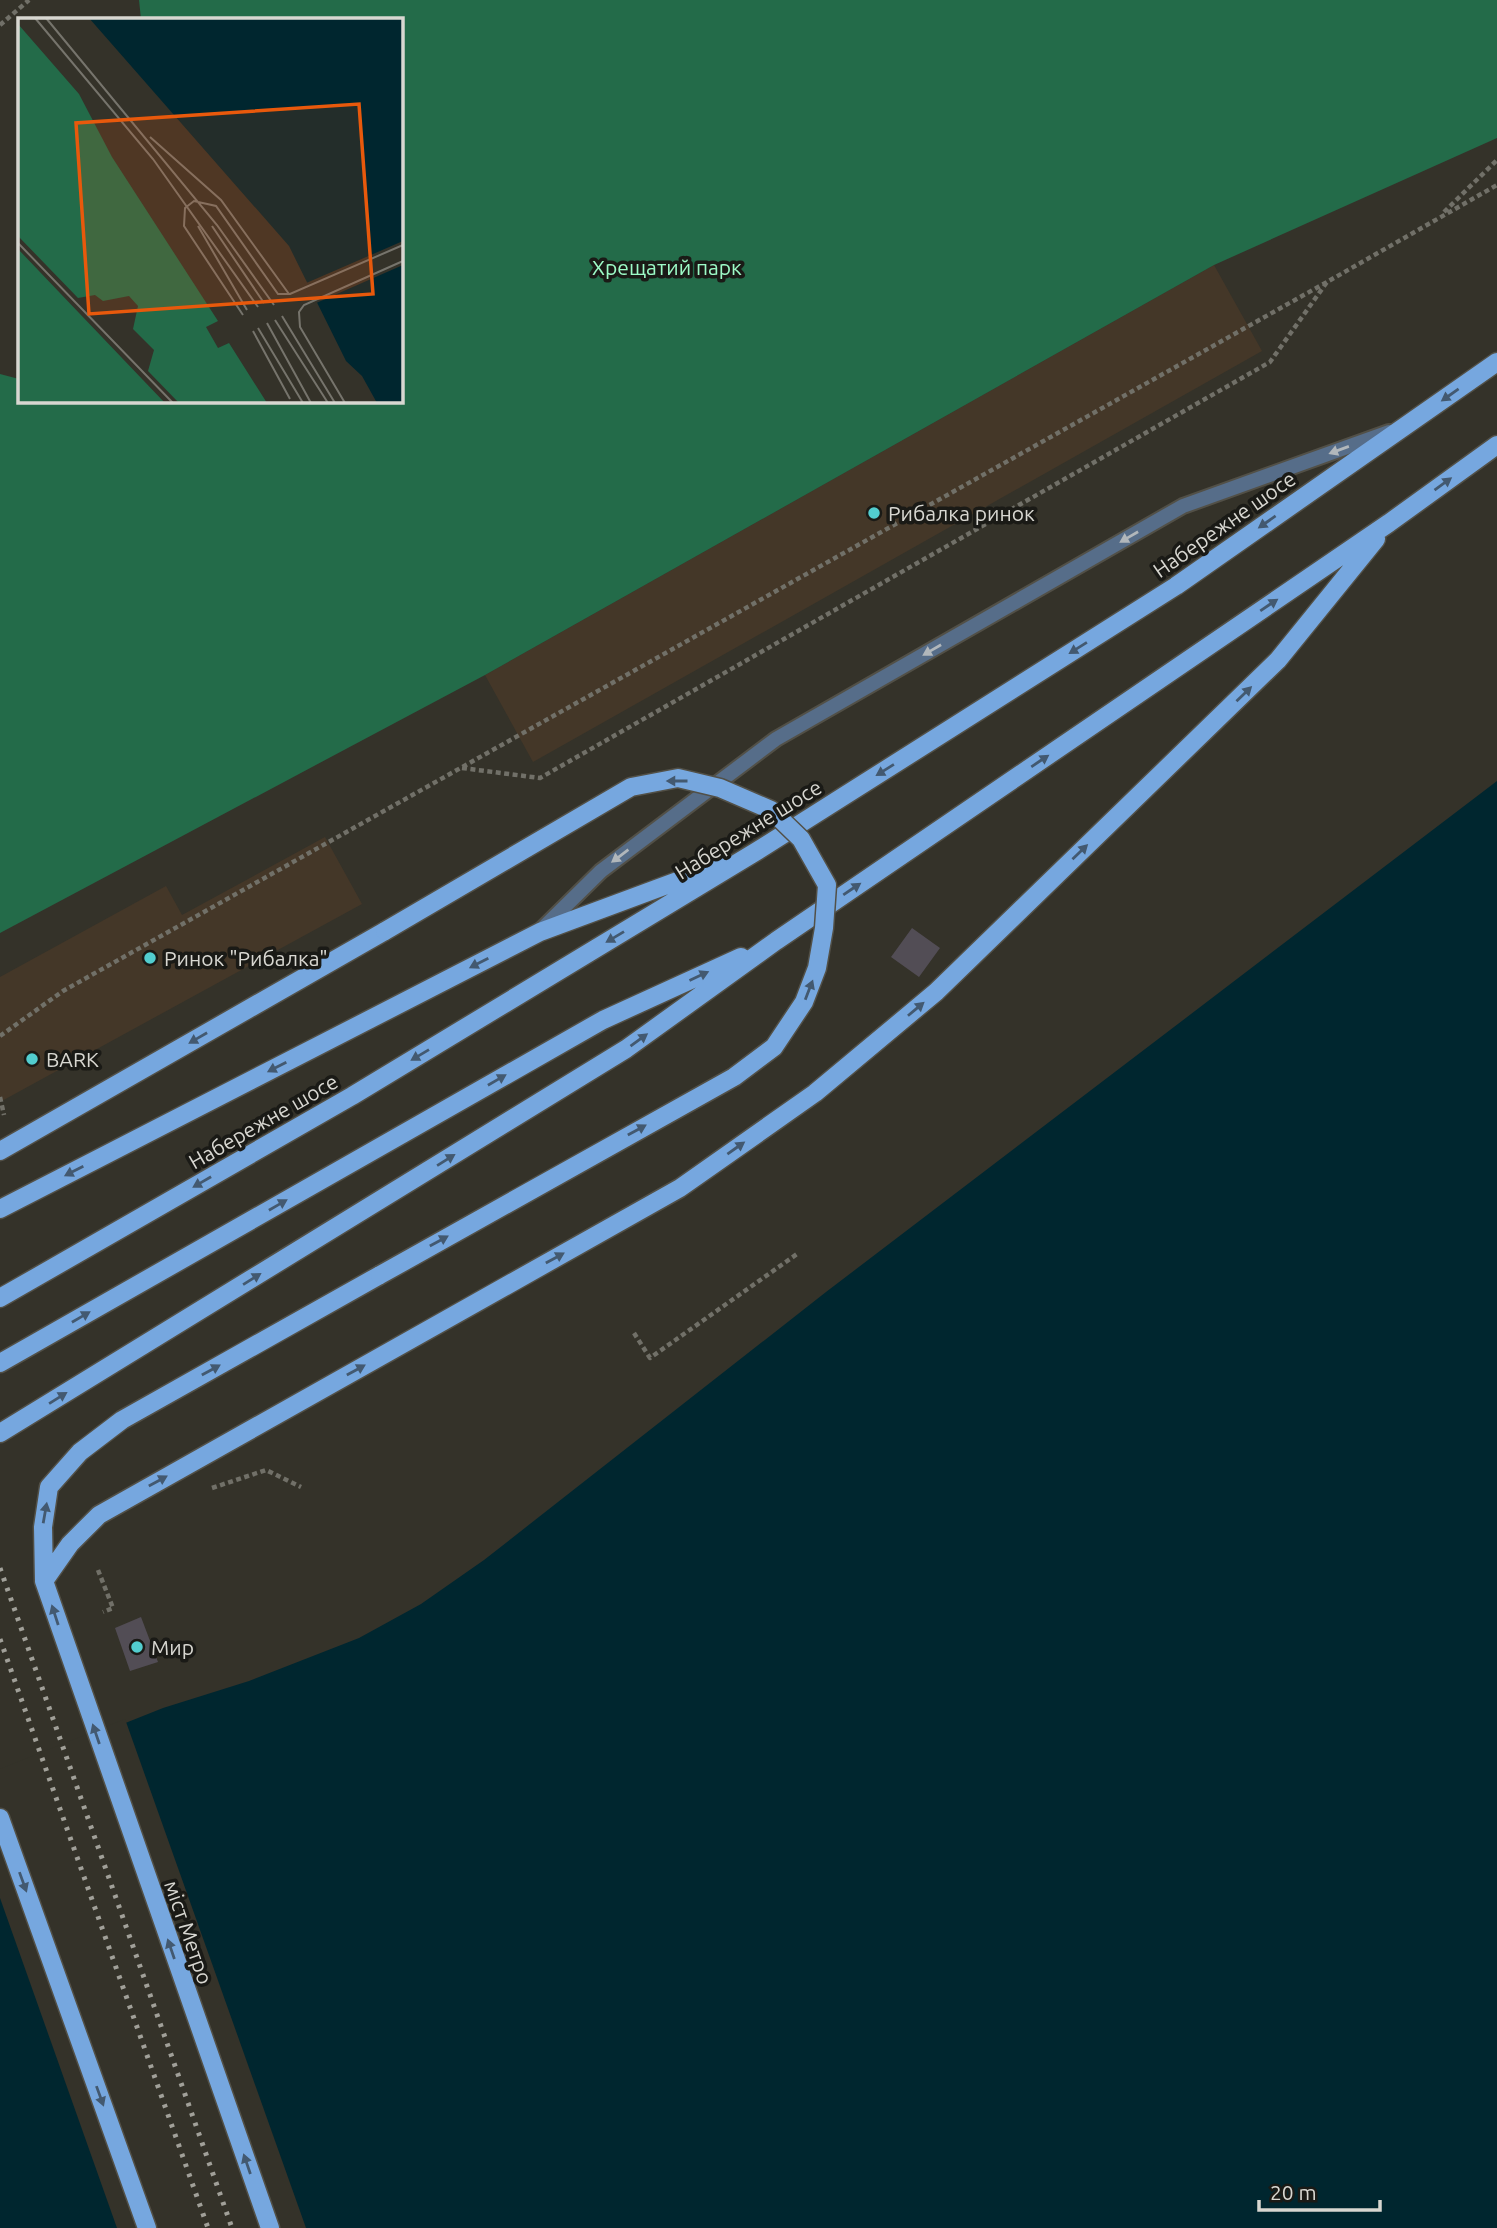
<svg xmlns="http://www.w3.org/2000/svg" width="1497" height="2228" viewBox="0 0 1497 2228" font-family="Ubuntu,sans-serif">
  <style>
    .commercial { fill: #443728 }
    .forest { fill: #236b49 }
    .water { fill: #00262f }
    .pier { fill: #343229 }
    .building { fill: #524d55 }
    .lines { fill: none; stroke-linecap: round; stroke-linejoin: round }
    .service-casing { stroke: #525047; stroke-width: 18 }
    .primary-casing { stroke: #525047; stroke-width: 21 }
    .path { stroke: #717068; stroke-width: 4.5; stroke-dasharray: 5 3.5; stroke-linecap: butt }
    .service { stroke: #566d89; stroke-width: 14 }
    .primary { stroke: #76a7df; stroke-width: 18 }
    .rail { stroke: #a1a099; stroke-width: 5; stroke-dasharray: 3.5 7; stroke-linecap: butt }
    .primary-bridge-casing { stroke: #525047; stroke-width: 21; stroke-linecap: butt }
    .primary-bridge { stroke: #76a7df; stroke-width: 18 }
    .oneway { fill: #435970 }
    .oneway2 { fill: #b1b7bb }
    .poi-dot { fill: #52cdcf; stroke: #1a1a16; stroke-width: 2.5 }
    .labels { text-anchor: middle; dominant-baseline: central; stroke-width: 7; stroke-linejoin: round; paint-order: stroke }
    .park-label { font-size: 21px; fill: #9dfbc7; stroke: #1a1a16 }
    .poi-label { font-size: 21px; fill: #d8d7d1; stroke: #1a1a16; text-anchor: start }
    .street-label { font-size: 21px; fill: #d8d7d1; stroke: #1a1a16 }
    .inset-road { fill: none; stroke: #76746c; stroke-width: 2 }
    .view { fill: #e8590c; fill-opacity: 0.15; stroke: #e8590c; stroke-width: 3.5 }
    .inset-edge { fill: none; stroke: #d8d7d1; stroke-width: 3.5 }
  </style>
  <rect width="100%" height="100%" fill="#343229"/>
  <path class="commercial" d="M1214,265L1262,351L533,762L485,675Z
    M325,837L362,904L0,1102V977L166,886L182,915Z"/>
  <path class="forest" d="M139,0H1497V138L1214,265L485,675L0,933V374L19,379V401H401V19H141Z"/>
  <path class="water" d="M1497,781V2228H0V1773L163,1708L249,1681L359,1638L421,1604L484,1560L826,1292Z"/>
  <path class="pier" d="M125,1719L306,2228H117L0,1898V1769Z"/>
  <path class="building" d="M912,928L940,948L919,977L891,957Z
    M141,1617L158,1662L130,1671L115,1628Z"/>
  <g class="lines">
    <g class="service-casing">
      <path id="service" d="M541,930L601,871L776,739L1183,506L1389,432"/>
    </g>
    <g class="primary-casing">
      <path id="primary" d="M0,1151L385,931
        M0,1209L540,932L718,866
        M0,1298L352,1096L757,851L1176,586L1497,362
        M0,1363L603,1020L741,957
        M0,1433L626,1049L776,941L1389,523L1497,445
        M44,1581L70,1544L99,1515L680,1188L815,1093L936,992L1278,660L1376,539
        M0,1818L147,2228
        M270,2228L44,1581L43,1527L49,1487L80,1452L122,1420L380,1275"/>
    </g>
    <path class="path" d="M0,25L29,0
      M1444,212L1497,160
      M462,768L540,778L1270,362L1327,282L1497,185
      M0,1036L63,991L1327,282
      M0,1097L4,1115
      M634,1333L650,1358L797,1254
      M212,1488L266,1470L301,1487
      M98,1570L113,1608L103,1612"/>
    <use href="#service" class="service"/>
    <use href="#primary" class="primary"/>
    <path class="rail" d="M0,1568L232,2228
      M0,1639L208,2228"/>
    <g class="primary-bridge-casing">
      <path id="primary-bridge" d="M380,1275L734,1077L774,1047L804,1002L817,968L824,928L827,885L801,839L771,810L720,788L678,778L631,787L385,931"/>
    </g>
    <use href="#primary-bridge" class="primary-bridge"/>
  </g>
  <defs><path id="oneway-solid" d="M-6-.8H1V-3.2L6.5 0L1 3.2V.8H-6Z" transform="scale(1.75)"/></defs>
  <g class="oneway">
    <use href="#oneway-solid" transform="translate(1450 395) rotate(145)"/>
    <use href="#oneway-solid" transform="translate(1443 484) rotate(-36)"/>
    <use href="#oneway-solid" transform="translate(1267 522) rotate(145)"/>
    <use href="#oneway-solid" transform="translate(1269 605) rotate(-34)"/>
    <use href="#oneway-solid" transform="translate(1078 648) rotate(148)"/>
    <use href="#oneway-solid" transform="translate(1244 694) rotate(-44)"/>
    <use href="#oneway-solid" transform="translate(1040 761) rotate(-34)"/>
    <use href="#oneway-solid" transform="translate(885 770) rotate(148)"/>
    <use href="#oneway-solid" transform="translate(677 781) rotate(-180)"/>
    <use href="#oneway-solid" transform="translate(1080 852) rotate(-44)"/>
    <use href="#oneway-solid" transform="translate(852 889) rotate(-34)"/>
    <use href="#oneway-solid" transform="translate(615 937) rotate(149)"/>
    <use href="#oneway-solid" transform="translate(479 963) rotate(153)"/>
    <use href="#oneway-solid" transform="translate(699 976) rotate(-25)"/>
    <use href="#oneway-solid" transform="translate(809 990) rotate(-69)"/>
    <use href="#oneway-solid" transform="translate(916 1009) rotate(-40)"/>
    <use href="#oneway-solid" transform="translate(198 1038) rotate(150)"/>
    <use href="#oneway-solid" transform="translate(639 1040) rotate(-36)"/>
    <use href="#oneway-solid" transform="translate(420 1055) rotate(149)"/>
    <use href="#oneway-solid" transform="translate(277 1067) rotate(153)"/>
    <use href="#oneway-solid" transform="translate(497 1080) rotate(-30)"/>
    <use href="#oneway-solid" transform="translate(637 1130) rotate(-29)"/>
    <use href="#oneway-solid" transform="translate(736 1148) rotate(-35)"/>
    <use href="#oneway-solid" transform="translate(446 1160) rotate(-32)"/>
    <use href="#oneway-solid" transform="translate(74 1171) rotate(153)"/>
    <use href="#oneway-solid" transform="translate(202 1182) rotate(150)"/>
    <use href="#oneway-solid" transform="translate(278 1205) rotate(-30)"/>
    <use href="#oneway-solid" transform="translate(439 1241) rotate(-29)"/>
    <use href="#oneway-solid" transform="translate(555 1258) rotate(-29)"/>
    <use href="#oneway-solid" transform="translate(252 1279) rotate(-32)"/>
    <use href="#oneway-solid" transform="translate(81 1317) rotate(-30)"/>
    <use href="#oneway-solid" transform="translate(211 1370) rotate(-29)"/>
    <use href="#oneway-solid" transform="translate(356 1370) rotate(-29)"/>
    <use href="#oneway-solid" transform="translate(58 1398) rotate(-32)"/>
    <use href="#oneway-solid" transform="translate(158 1481) rotate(-29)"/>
    <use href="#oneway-solid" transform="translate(45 1513) rotate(-80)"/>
    <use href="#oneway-solid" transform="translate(55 1615) rotate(-108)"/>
    <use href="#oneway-solid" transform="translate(96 1734) rotate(-109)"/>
    <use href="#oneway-solid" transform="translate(23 1882) rotate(70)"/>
    <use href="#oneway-solid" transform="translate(171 1949) rotate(-109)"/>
    <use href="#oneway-solid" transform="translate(100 2096) rotate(70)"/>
    <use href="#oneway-solid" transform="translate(247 2164) rotate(-109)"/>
  </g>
  <g class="oneway2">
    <use href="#oneway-solid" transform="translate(1339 450) rotate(160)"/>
    <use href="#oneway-solid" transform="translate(1129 537) rotate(150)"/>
    <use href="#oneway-solid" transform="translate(932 650) rotate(150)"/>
    <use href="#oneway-solid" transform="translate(620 856) rotate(143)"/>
  </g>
  <g class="poi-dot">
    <circle cx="874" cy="513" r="7"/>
    <circle cx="150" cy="958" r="7"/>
    <circle cx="32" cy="1059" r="7"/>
    <circle cx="137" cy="1647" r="7"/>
  </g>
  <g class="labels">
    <g class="park-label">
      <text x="667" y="267">Хрещатий парк</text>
    </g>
    <g class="poi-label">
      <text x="888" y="513">Рибалка ринок</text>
      <text x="164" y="958">Ринок "Рибалка"</text>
      <text x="46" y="1059">BARK</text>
      <text x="151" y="1647">Мир</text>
    </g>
    <g class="street-label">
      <text transform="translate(1224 524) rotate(-35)">Набережне шосе</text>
      <text transform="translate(748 829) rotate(-32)">Набережне шосе</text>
      <text transform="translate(263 1121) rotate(-30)">Набережне шосе</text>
      <text transform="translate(189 1932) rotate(71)">міст Метро</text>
    </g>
  </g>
  <g transform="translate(18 18)">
    <rect width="385" height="385" fill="#343229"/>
    <path d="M0,6L61,76L94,139L200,303L188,309L200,330L211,325L249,385H161L130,353L136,332L115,311L120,288L111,278L85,283L77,277L60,280L0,218ZM0,231L125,362L147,385H0Z" fill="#236b49"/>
    <path d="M71,0H385V385H359L344,358L328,343L271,228Z" fill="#00262f"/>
    <path d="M385,223V247L296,286L286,266Z" fill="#343229"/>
    <path class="inset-road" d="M17,0L135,141L240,289M28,0L199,207L256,287M132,119L203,182L271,276M180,208L229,292M194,208L246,285M0,225L155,385M225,297L166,208L167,190L176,183L198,188L260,276H272L385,227M264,298L317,385M257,302L310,385M249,305L293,385M240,310L285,385M235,313L272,381M327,385L282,309L281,294L286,287L385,243"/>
    <path class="view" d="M341,86L355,276L71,296L58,105Z"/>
    <rect width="385" height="385" class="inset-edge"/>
  </g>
  <path d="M1259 2200v10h121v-10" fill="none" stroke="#d8d7d1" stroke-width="3.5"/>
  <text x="1270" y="2200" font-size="21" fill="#d8d7d1" stroke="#1a1a16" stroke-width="5" paint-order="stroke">20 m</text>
</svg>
